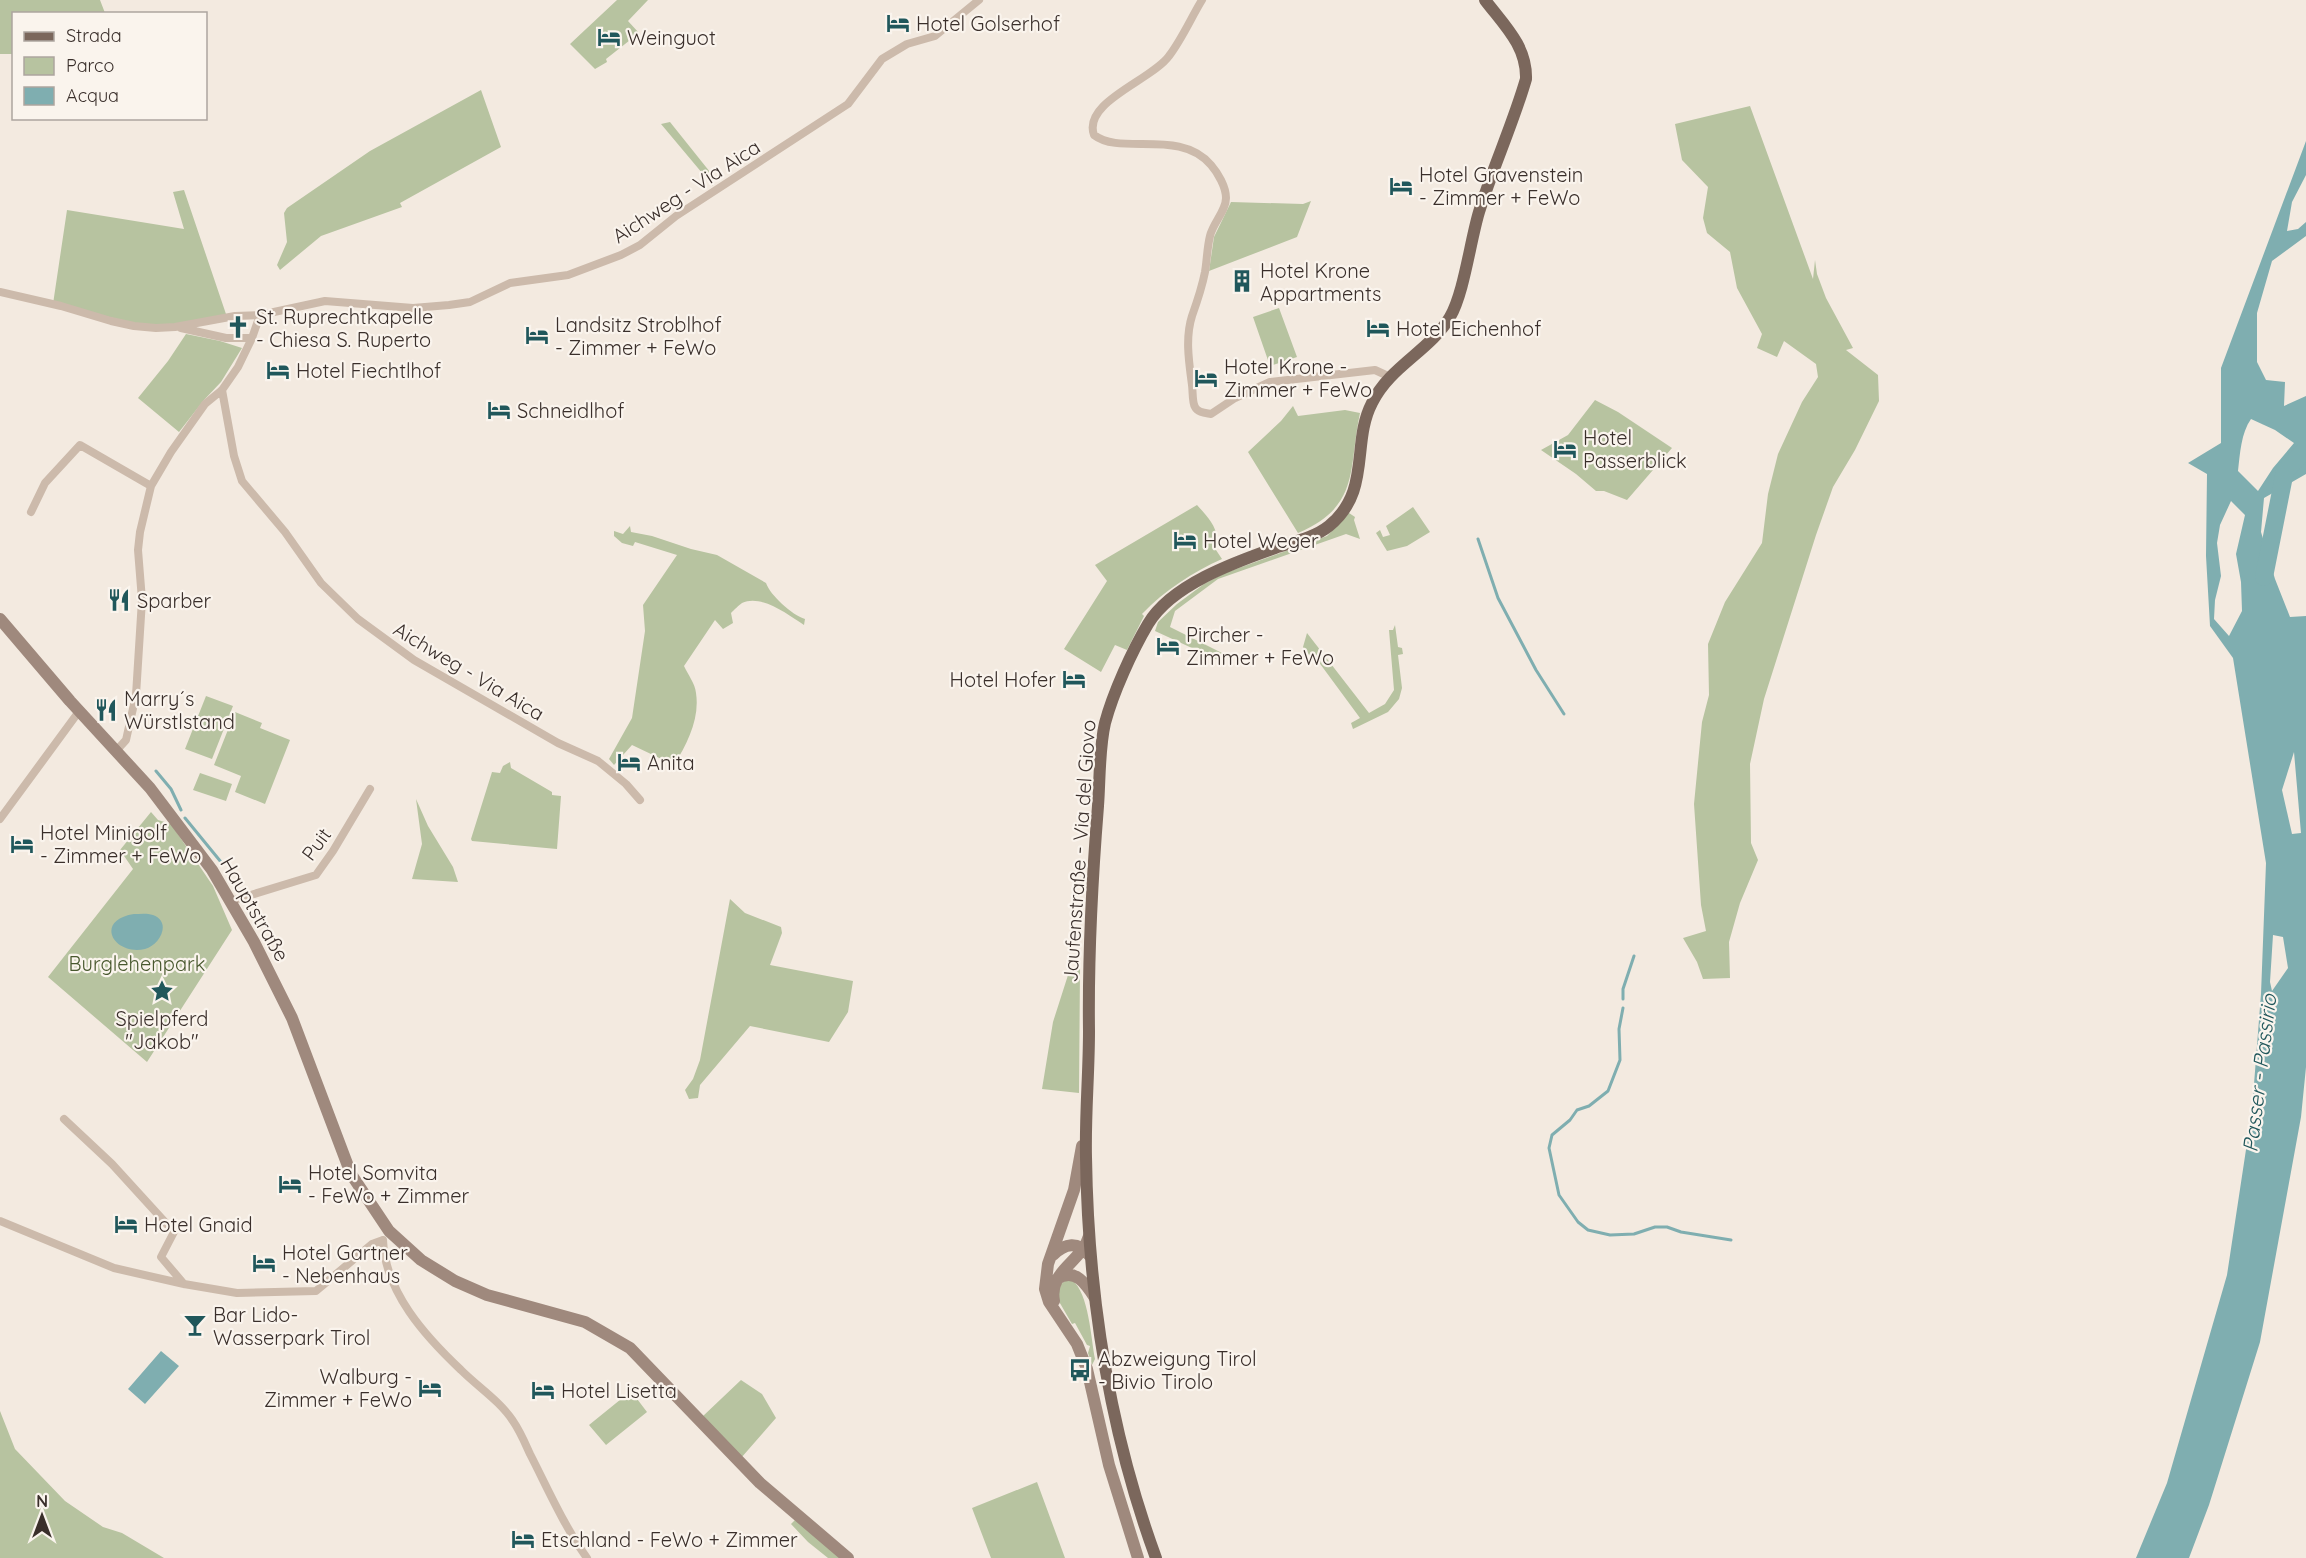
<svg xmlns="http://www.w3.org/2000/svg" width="2306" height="1558" viewBox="0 0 2306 1558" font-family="Quicksand,sans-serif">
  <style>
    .green { fill: #b7c3a0 }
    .water { fill: #7faeb0; fill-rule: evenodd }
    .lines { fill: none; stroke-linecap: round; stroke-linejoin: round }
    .stream { stroke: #7faeb0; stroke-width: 3 }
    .river { stroke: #7faeb0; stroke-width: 18 }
    .street { stroke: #ccbaab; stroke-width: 8 }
    .secondary { stroke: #9f897d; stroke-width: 12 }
    .primary { stroke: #7b675c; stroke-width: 12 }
    .labels { text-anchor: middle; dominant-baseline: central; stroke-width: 4.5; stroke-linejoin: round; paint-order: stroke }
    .poi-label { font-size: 20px; fill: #3a2f2b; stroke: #faf4ed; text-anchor: start }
    .street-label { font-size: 20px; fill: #3a2f2b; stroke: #faf4ed }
    .park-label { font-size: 20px; fill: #48582e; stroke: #faf4ed }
    .water-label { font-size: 21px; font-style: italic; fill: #20575b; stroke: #faf4ed }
  </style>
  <rect width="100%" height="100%" fill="#f3eae0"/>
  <path class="green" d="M0,0H100L105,13L14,14L13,54H0Z
    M617,0H648L628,21L639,33L606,59L607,62L595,69L570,44Z
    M481,90L501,147L400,203L402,207L321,236L280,270L277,265L287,242L284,213L287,208L370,151Z
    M1750,106L1813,279L1815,260L1817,274L1826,298L1853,348L1846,350L1878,375L1879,401L1855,450L1833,487L1816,535L1764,699L1750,764L1751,843L1758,860L1740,903L1729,942L1730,978L1703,979L1697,962L1683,938L1706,931L1701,905L1694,804L1702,722L1709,695L1708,644L1725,602L1762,543L1768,494L1778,454L1802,402L1818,377L1816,364L1784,341L1777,357L1757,348L1762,334L1737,288L1730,252L1707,233L1703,218L1708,187L1682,160L1675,124Z
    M670,122L710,172L713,186L661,124Z
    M184,190L227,317L156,328L53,304L67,210L184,229L173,192Z
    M1311,201L1297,237L1209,271L1214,237L1231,202L1303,204Z
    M1279,308L1297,357L1270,366L1253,317Z
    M186,334L220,341L242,348L221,382L204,400L179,432L138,398L168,361Z
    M1595,400L1618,412L1672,448L1627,500L1604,491H1596L1576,474L1541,450L1568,435Z
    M1293,406L1298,416L1345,410L1360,413C1348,469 1361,506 1298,533L1248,452L1281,421Z
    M1197,505C1207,516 1223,532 1214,547L1222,559C1193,572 1165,590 1142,614L1144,616L1127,650L1115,645L1101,672L1064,649L1107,581L1095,565Z
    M1413,507L1430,532L1407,546L1387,551L1376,533L1380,530L1383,537L1390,535L1386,526Z
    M1349,513L1355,517L1354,520L1360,539L1346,534L1218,579L1175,611L1170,627L1228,656L1218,660L1155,631L1158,622L1177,604L1204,584L1225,573L1327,536Z
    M630,526L631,532L652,536L691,549L717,555L766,583C770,595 792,615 805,619L804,625C788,615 762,594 742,603C739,605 734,610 731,613L733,623L723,629L715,620L684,666C688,675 695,683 696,693C700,719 687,744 674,765L632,745L614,765L609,759L632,718L645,631L643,605L677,555L635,542L633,546L622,543L614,536V531L623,534Z
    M1395,625L1398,647L1402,648L1403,654L1398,655L1402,688L1399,699L1388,712L1353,729L1351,723L1360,718L1318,661L1314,662L1303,647L1307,633L1369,713L1385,704L1394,690L1389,630H1393Z
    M206,696L233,706L212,759L185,749Z
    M235,712L262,723L260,728L290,740L265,804L235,792L241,776L214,765Z
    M510,762L511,768L552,792V795L561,796L557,849L472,841L471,839L492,772L500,773L503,766Z
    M200,773L232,784L226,801L193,790Z
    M416,799L428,826L453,867L458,882L412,879L422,844Z
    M151,812L158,820L171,824L213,886L232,930L147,1062L48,977L133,869L120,850Z
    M730,899L745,913L781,927L782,933L770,965L853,981L848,1012L829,1042L750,1026L700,1085L698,1098L689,1099L685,1090L693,1079L700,1060Z
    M1074,967L1080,968L1079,1093L1042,1089L1053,1022L1069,972Z
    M1072,1280C1089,1293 1091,1339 1095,1359L1092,1365L1088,1353L1090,1346L1087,1345L1075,1323L1072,1324L1057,1298L1061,1284L1065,1281Z
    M741,1380L762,1394L776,1418L741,1458L702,1417Z
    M631,1391L647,1412L606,1445L589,1425Z
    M0,1411L15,1449L65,1501L103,1527L122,1533L164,1558H0Z
    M1037,1482L1065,1558H991L972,1508Z
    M795,1520L848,1558H828L808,1542L791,1524Z"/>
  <path class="water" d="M2306,141V175L2292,202L2287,231L2298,229L2306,222V236L2272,261L2257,313V362L2266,380L2285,382L2284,406L2306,396V474L2264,498L2261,532L2275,579L2290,617L2306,616V1067L2301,1117L2260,1342L2209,1505L2189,1558H2136L2167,1483L2227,1275L2252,1110L2261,994L2266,863L2233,658L2210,626L2206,556L2207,474L2188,463L2221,443V368ZM2251,419L2275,430L2294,443L2273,468L2258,491L2238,471C2240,454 2241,433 2251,419ZM2231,501L2245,515L2236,554L2241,582L2242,611L2229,636L2214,619L2215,600L2221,576L2217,543L2220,525ZM2294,752L2301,833L2292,834L2282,790ZM2273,935L2283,937L2288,968L2272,991L2270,982Z
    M134,914C140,914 147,913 153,915C172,922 160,945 145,949C113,956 94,920 134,914Z
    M161,1351L179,1366L145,1404L128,1389Z"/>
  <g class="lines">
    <path class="stream" d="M1478,539L1498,598L1536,670L1564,714
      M156,771L171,789L181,810
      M185,818L221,862
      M1623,999V989L1634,956
      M1623,1008L1619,1029L1620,1060L1608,1091L1589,1106L1577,1110L1570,1120L1552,1135L1549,1148L1559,1195L1578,1222L1588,1230L1610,1235L1634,1234L1655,1227H1667L1681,1232L1731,1240"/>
    <path class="river" d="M2264,577L2285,471L2306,449"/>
    <path class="street" d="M1202,0C1191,18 1182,39 1169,56C1152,80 1082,102 1094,135C1121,156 1180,128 1211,165C1218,173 1226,187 1226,198C1226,211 1213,223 1210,236C1207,248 1207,260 1205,272C1202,287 1197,302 1192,316C1185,338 1189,362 1192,385C1193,391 1192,402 1195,407C1198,413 1206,413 1211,414L1235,398L1270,382L1375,370L1388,376
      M0,292L61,306L111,321L134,326L156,328L175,327L235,316L260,315L325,301L413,308L449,305L470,302L510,283L568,275L621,255L640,245L676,216L848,104L882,59L907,44L935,36L979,0
      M181,328L226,338H252
      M222,390L234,456L242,481L285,532L321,583L358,619L414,660L558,743L598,761L626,784L640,800
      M31,512L45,483L80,445L151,486
      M116,751L126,740L136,695L142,600L138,550L140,532L151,486L171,452L205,404L222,390L238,367L252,338L260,315
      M0,819L80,710
      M231,901L316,875L333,851L370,789
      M64,1119L112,1164L174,1232L161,1257L184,1284
      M0,1221L114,1268L184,1284L237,1293L316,1291L372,1244L383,1240
      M383,1240C385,1292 425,1336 461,1370C478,1387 500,1401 513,1421C520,1431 525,1443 530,1454C548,1489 564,1526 587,1558"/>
    <path class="secondary" d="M0,619L70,701L150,788L212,870L254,942L292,1018L351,1174L389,1231L421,1260L455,1281L487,1295L585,1322L630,1348L760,1483L848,1558
      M1082,1146L1074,1190L1048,1264L1045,1289L1049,1302L1077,1344L1087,1369L1109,1465L1138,1558
      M1053,1255C1065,1243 1078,1241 1089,1255
      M1057,1279C1075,1267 1086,1284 1095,1298
      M1054,1301C1048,1271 1082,1262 1089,1236"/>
    <path class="primary" d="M1156,1558C1109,1430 1088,1293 1086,1157C1085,1115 1089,1073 1089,1031C1088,956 1092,881 1098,806C1100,779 1099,749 1105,723C1113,693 1132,651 1148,624C1171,585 1235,562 1275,548C1293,542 1314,538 1329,526C1372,491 1351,443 1372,403C1390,366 1430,351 1450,317C1464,293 1470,242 1479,212C1493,167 1513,124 1526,79C1527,46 1504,25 1485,0"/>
  </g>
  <defs>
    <g id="hotel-bare" transform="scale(1.8)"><path d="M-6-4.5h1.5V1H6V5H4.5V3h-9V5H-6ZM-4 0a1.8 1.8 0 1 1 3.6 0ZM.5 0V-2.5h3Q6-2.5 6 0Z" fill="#20575b" stroke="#faf4ed" stroke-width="2.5" paint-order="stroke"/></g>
    <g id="building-bare" transform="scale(1.8)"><path d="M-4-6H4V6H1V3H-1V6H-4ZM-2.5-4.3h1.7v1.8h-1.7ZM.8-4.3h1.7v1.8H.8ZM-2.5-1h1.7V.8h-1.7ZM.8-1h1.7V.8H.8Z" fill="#20575b" stroke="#faf4ed" stroke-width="2.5" paint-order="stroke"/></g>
    <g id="church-bare" transform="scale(1.8)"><path d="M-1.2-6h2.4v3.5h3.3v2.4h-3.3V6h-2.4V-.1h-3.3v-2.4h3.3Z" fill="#20575b" stroke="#faf4ed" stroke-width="2.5" paint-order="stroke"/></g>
    <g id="restaurant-bare" transform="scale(1.8)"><path d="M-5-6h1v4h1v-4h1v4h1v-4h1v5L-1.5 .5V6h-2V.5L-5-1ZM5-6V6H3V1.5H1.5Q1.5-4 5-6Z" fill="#20575b" stroke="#faf4ed" stroke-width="2.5" paint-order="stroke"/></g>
    <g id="sight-bare" transform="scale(1.8)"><path d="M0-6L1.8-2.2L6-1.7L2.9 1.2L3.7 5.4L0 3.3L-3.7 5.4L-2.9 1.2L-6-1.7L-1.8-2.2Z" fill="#20575b" stroke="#faf4ed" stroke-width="2.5" paint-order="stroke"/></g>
    <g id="bar-bare" transform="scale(1.8)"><path d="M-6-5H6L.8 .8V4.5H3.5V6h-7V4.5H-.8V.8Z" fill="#20575b" stroke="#faf4ed" stroke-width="2.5" paint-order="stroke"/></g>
    <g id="bus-bare" transform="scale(1.8)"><path d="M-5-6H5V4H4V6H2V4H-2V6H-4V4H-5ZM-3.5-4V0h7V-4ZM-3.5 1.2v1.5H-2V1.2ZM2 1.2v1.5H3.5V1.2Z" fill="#20575b" stroke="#faf4ed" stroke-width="2.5" paint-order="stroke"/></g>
  </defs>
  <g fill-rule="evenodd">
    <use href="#hotel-bare" x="898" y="23"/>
    <use href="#hotel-bare" x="609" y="37"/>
    <use href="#hotel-bare" x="1401" y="186"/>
    <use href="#building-bare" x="1242" y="281"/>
    <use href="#church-bare" x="238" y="327"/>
    <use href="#hotel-bare" x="1378" y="328"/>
    <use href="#hotel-bare" x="537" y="335"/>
    <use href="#hotel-bare" x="278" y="370"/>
    <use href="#hotel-bare" x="1206" y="378"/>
    <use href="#hotel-bare" x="499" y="410"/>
    <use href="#hotel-bare" x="1565" y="449"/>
    <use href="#hotel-bare" x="1185" y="540"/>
    <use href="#restaurant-bare" x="119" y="600"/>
    <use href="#hotel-bare" x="1168" y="646"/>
    <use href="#hotel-bare" x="1074" y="679"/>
    <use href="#restaurant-bare" x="106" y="710"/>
    <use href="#hotel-bare" x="629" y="762"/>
    <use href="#hotel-bare" x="22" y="844"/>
    <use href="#sight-bare" x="162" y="991"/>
    <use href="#hotel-bare" x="290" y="1184"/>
    <use href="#hotel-bare" x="126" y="1224"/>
    <use href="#hotel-bare" x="264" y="1263"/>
    <use href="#bar-bare" x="195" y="1325"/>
    <use href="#bus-bare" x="1080" y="1370"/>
    <use href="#hotel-bare" x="430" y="1388"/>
    <use href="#hotel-bare" x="543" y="1390"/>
    <use href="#hotel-bare" x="523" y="1539"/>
  </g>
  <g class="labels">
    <g class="poi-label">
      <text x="916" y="23">Hotel Golserhof</text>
      <text x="627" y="37">Weinguot</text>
      <text x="1419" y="174">Hotel Gravenstein<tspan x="1419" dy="23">- Zimmer + FeWo</tspan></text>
      <text x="1260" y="270">Hotel Krone<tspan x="1260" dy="23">Appartments</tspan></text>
      <text x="256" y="316">St. Ruprechtkapelle<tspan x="256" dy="23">- Chiesa S. Ruperto</tspan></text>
      <text x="555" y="324">Landsitz Stroblhof<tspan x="555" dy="23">- Zimmer + FeWo</tspan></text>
      <text x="1396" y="328">Hotel Eichenhof</text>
      <text x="1224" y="366">Hotel Krone -<tspan x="1224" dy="23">Zimmer + FeWo</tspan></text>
      <text x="296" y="370">Hotel Fiechtlhof</text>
      <text x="517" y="410">Schneidlhof</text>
      <text x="1583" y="437">Hotel<tspan x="1583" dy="23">Passerblick</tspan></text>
      <text x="1203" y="540">Hotel Weger</text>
      <text x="137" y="600">Sparber</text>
      <text x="1186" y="634">Pircher -<tspan x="1186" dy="23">Zimmer + FeWo</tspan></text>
      <text x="1056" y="679" text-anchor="end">Hotel Hofer</text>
      <text x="124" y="698">Marry´s<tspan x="124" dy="23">Würstlstand</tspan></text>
      <text x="647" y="762">Anita</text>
      <text x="40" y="832">Hotel Minigolf<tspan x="40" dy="23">- Zimmer + FeWo</tspan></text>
      <text x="162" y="1018" text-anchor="middle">Spielpferd<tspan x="162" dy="23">"Jakob"</tspan></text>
      <text x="308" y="1172">Hotel Somvita<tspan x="308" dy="23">- FeWo + Zimmer</tspan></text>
      <text x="144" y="1224">Hotel Gnaid</text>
      <text x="282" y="1252">Hotel Gartner<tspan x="282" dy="23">- Nebenhaus</tspan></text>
      <text x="213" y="1314">Bar Lido-<tspan x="213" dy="23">Wasserpark Tirol</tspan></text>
      <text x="1098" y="1358">Abzweigung Tirol<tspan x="1098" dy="23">- Bivio Tirolo</tspan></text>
      <text x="412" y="1376" text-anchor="end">Walburg -<tspan x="412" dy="23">Zimmer + FeWo</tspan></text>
      <text x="561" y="1390">Hotel Lisetta</text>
      <text x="541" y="1539">Etschland - FeWo + Zimmer</text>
    </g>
    <g class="street-label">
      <text transform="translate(686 191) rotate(-33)">Aichweg - Via Aica</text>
      <text transform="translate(469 671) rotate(31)">Aichweg - Via Aica</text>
      <text transform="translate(316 844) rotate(-54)">Puit</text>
      <text transform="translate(1079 851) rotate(-86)">Jaufenstraße - Via del Giovo</text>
      <text transform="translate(255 909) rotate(60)">Hauptstraße</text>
    </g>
    <g class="park-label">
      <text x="137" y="963">Burglehenpark</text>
    </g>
    <g class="water-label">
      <text transform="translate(2259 1073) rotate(-83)">Passer - Passirio</text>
    </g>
  </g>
  <rect x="12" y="12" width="195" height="108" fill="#faf4ed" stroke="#ada59f" stroke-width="1.5"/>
  <rect x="24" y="32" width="30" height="9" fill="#7b675c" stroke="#ada59f" stroke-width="1.5"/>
  <text x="66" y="42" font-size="18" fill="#3a2f2b">Strada</text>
  <rect x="24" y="57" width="30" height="18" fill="#b7c3a0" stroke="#ada59f" stroke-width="1.5"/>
  <text x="66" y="72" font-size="18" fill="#3a2f2b">Parco</text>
  <rect x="24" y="87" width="30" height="18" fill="#7faeb0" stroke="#ada59f" stroke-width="1.5"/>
  <text x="66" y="102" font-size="18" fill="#3a2f2b">Acqua</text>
  <g transform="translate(42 1516)" stroke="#faf4ed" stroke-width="4.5" paint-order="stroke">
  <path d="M0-4.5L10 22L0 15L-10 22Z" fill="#3a2f2b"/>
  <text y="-9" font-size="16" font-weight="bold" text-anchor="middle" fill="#3a2f2b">N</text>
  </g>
</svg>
